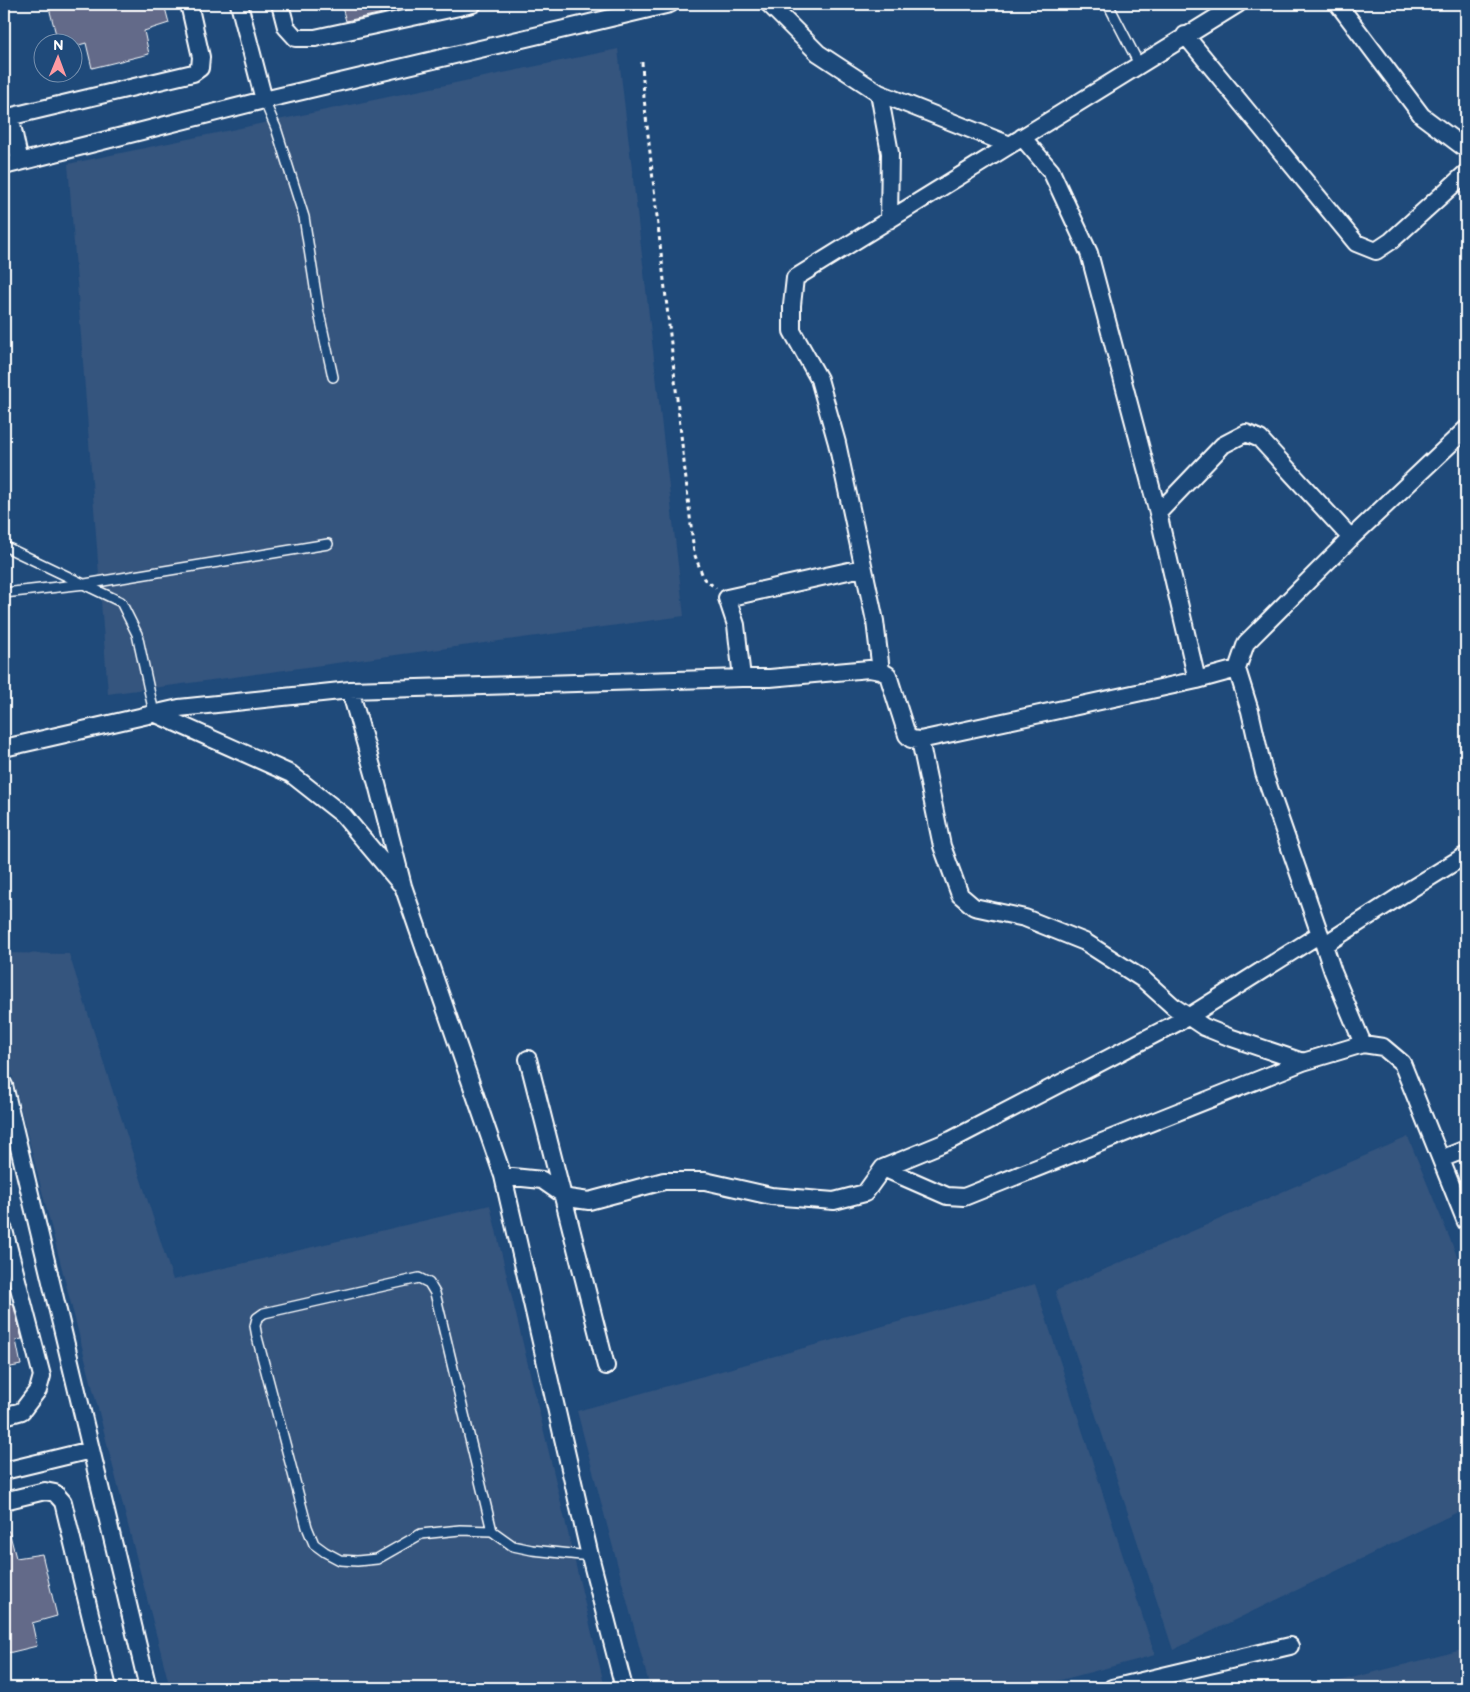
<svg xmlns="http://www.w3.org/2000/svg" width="1470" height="1692" viewBox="0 0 1470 1692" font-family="'Balsamiq Sans',sans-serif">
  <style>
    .built { fill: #34547e }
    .building { fill: #646b89; stroke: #fff }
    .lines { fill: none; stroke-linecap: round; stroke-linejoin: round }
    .service-casing { stroke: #fff; stroke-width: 12 }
    .minor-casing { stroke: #fff; stroke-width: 20 }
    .path { stroke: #fff; stroke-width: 3; stroke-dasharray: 4 4; stroke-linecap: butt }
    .service { stroke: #1f4a7a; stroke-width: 9 }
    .minor { stroke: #1f4a7a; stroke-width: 16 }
  </style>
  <rect width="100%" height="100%" fill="#1f4a7a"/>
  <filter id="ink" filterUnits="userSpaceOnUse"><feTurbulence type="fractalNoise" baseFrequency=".02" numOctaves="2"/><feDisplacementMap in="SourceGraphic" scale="10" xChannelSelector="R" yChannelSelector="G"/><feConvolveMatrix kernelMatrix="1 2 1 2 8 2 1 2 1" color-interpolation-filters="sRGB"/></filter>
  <g filter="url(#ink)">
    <path class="built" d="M618,49L684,616L108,694L68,164Z
      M4,953L69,954L173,1280L490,1205L605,1688H170L4,1044Z
      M1408,1137L1466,1278V1508L1173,1650L1055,1291Z
      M1035,1284L1155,1655L1031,1688H650L577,1411Z
      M1466,1649V1688H1312Z"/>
    <path class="building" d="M48,4H164L169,23L144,31L149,54L92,68L86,43L72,47V42H58Z
      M341,4H405L406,8L346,21Z
      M13,1303L22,1339L16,1340L21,1365L6,1368L4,1358V1305Z
      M4,1531H9L16,1558L42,1554L57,1616L32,1623L37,1646L4,1654Z"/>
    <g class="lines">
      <g class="service-casing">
        <path id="service" d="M1108,4L1139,64
          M264,100L276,128L304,217L319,313L333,377
          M4,546L121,602L137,634L154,713
          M4,593L85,584L328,544
          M492,1531L435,1293L429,1283L419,1278L264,1313L257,1318L255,1326L257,1337L307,1527L314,1544L325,1552L340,1560L357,1561L377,1559L421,1534L460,1530L492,1531L513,1546L532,1550L590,1556"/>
      </g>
      <g class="minor-casing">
        <path id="minor" d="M239,4L264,100
          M280,4L286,27L296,38H315L473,4
          M769,4L818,53L879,93L1010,145
          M1338,4L1422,116L1466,149
          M1185,35L1356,243L1376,251L1391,241L1466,173
          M879,93L890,153L889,220
          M10,116L20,162
          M4,118L193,73L200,68L201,57L189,4
          M1022,137L1051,171L1089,253L1158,513L1197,680
          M4,166L264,100L670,4
          M1158,513L1223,445L1246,433L1260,439L1351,538
          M881,671L875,621L837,443L819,379L792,331V305L795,278L1238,4
          M742,678L736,625L727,598L862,568
          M350,690L377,784L403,886L503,1176L590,1556L624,1688
          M154,713L291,774L343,815L400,883
          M920,740L942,846L960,895L974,907L1025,918L1085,942L1144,980L1174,1007L1204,1027L1229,1037L1303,1062
          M4,748L179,708L350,690L742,678H770L869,669L881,671L888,675L907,735L911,739L920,740L1197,680L1237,669
          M1323,943L1264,773L1250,711L1237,669L1246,643L1351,538L1466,429
          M1363,1044L1383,1047L1402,1063L1466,1222
          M528,1059L606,1366
          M4,1085L148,1688
          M1441,1159L1466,1149
          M883,1168L947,1196L964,1197L1303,1062L1363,1044L1333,972L1324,945L1411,889L1466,855
          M503,1176L542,1180L568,1198L589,1201L664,1181H705L771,1196L834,1201L865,1193L883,1168L951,1140L1188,1017L1320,934
          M4,1230L42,1376L38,1390L22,1411L4,1416
          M4,1471L91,1450
          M4,1501L45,1491L55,1493L63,1502L108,1688
          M1112,1688L1290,1646"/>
      </g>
      <path class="path" d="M642,62L644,98L694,553L704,579L716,588"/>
      <use href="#service" class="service"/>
      <use href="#minor" class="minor"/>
    </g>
  </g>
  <rect width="1470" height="1692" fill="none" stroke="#1f4a7a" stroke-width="20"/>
  <rect x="10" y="10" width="1450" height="1672" fill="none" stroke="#fff" stroke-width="2" filter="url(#ink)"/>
  <g transform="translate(58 58) rotate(1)"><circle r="24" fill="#1f4a7a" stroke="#7992af"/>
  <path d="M0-4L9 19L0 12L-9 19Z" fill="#ff9aa2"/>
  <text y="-8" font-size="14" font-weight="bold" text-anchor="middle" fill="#ffffff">N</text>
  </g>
</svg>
